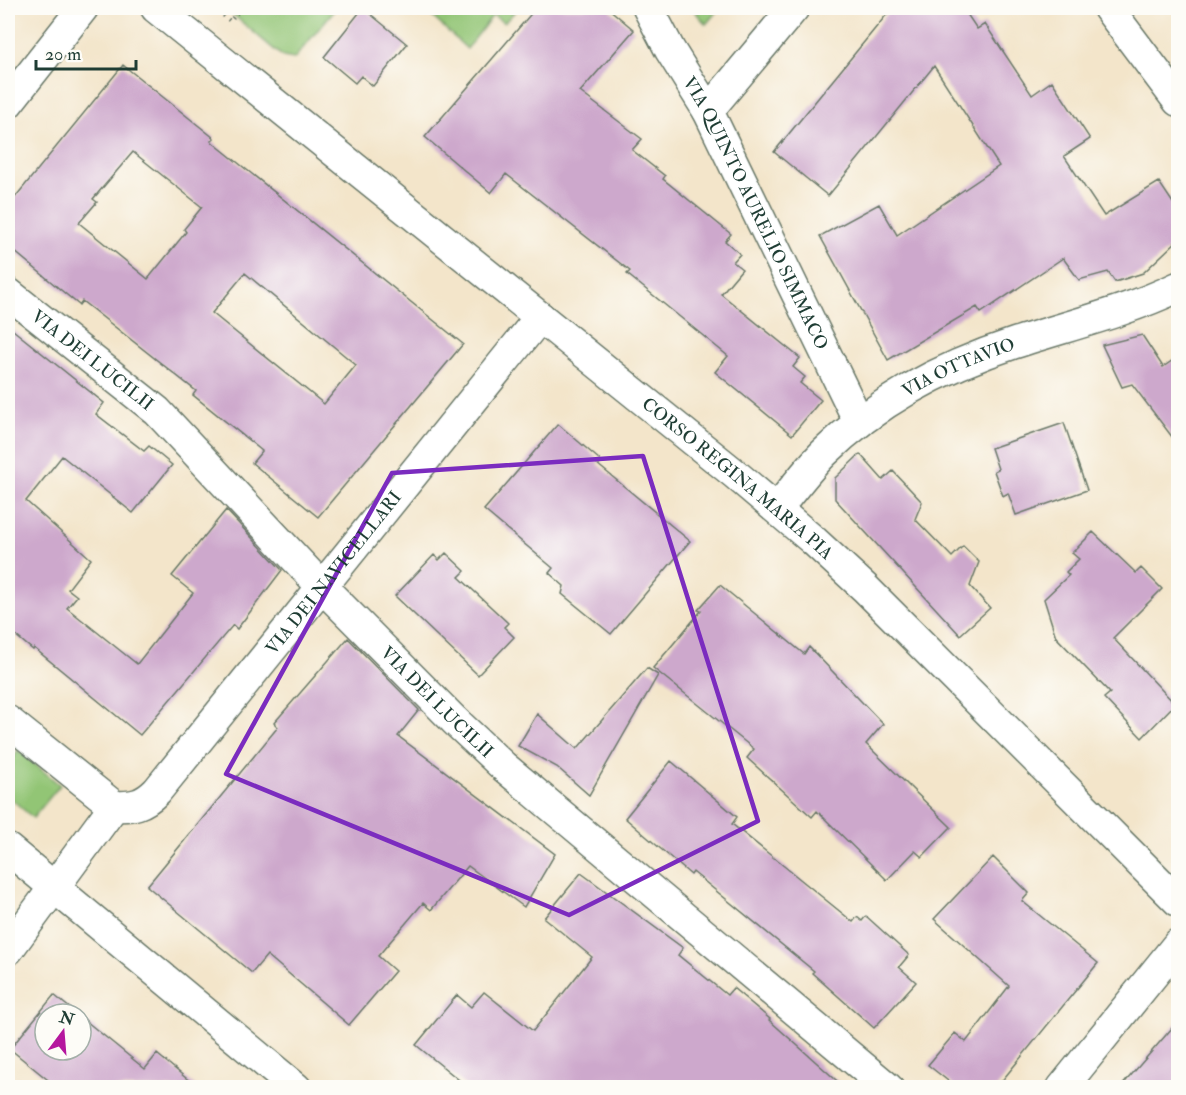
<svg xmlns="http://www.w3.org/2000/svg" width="1186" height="1095" viewBox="0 0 1186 1095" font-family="'IM FELL Double Pica',serif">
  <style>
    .green { fill: #92c575; stroke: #588154; stroke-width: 1.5 }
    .building { fill: #cda8cc; fill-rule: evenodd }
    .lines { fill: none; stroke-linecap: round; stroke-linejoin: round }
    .street-casing { stroke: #697868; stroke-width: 33 }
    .path { stroke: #697868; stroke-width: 4; stroke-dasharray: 1.5 4.5; stroke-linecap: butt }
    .street { stroke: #fff; stroke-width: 30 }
    .marked { fill: none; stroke: #7b2cbf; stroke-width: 4.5; stroke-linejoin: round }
    .labels { text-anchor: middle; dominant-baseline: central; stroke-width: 4.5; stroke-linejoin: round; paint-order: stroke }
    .street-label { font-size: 18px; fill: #1f3d34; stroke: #fdfcf7 }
  </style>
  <rect width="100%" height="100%" fill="#fdfcf7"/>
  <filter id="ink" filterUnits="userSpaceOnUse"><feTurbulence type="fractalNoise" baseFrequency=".0167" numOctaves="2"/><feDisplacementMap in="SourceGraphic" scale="12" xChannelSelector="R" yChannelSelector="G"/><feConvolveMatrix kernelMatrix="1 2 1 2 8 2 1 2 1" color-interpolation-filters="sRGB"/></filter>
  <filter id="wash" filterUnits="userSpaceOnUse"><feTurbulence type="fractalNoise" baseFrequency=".008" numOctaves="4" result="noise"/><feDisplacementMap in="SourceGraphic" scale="24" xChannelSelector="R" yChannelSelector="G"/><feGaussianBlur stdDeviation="1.35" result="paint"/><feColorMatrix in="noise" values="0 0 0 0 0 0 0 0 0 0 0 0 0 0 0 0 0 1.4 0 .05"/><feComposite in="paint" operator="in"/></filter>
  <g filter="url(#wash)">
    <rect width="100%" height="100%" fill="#f3e5ca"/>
    <path class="green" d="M225,8H336L294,59L283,57Z
      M423,8H518L504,23L493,15L467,49Z
      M692,8H720L706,24Z
      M18,750L60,785L33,818L8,796V767Z"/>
    <g id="blocks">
      <path class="building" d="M363,8L407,44L373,86L361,76L355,83L324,57Z
        M536,8H608L634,30L580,92L642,139L632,150L665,176L663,179L731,234L725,241L740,254L733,262L742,269L721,294L800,358L793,367L805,377L800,383L821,400L792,435L715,372L728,356L627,274L630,271L506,174L491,193L425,137Z
        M892,8H963L977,29L985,24L1032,95L1052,81L1090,139L1064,156L1104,216L1159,182L1179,212V239L1143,273L1115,282L1108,272L1079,280L1063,258L981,313L977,307L888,360L820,236L879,204L897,235L999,166L934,66L828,196L774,152Z
        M123,65L214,138L211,141L463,344L318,517L252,463L262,451L193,395L196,391L82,301L79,305L8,246V206ZM133,152L202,207L184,229L186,232L148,279L79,223L97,202L93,199ZM245,273L356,365L324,404L212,313Z
        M8,326L104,403L96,414L144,451L149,446L172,465L133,513L62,456L26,501L91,559L68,589L77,596L67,608L137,664L193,593L172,576L226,510L282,570L237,629L233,625L140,735L34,648L33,650L8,629Z
        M1142,335L1163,367L1179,356V446L1132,384L1122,387L1102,345Z
        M1064,423L1087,490L1016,515L1008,493L1003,496L994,471L998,469L991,448Z
        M558,424L600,460L597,464L690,541L611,634L562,594L564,586L549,573L553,568L484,510Z
        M860,454L883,480L893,471L922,502L915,519L952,557L963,546L979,562L970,586L990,608L960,635L835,499V478Z
        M1093,532L1136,573L1141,568L1162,589L1113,638L1175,704L1142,738L1104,698L1110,693L1056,637L1044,599L1069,575L1066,572L1079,559L1072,553Z
        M446,553L465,571L459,577L508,623L504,627L514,637L478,675L395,596L434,555L439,560Z
        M720,585L804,654L809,647L883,724L866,744L951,827L922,857L915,851L887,880L817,811L812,817L747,758L754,749L653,668L701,611L698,610Z
        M348,638L419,710L398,736L555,854L524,907L468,866L431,910L423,903L378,956L395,971L349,1025L267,955L252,973L147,886L278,727L274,723Z
        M647,668L658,675L589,795L557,767L518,746L537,714L577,749Z
        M671,761L737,817L732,824L853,922L857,917L862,921L866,916L909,955L899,967L916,982L874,1028L812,973L814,971L693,872L691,875L625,818Z
        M993,857L1029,893L1022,901L1098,963L996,1088H957L928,1065L955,1033L966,1042L1009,986L934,919Z
        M581,873L683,948L678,955L727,995L733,988L770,1019L769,1020L845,1088H469L416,1045L457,995L471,1007L484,992L533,1031L592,957L544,918Z
        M54,995L77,1014H45V1050H81V1017L145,1069L157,1054L198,1088H58L10,1049Z
        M1179,1020V1088H1120Z"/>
    </g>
  </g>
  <g filter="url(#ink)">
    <use href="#blocks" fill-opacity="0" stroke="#697868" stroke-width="1.5"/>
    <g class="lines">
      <g class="street-casing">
        <g id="street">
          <path id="s1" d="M156,8L735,474L814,541L865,588L1178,901"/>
          <path id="s2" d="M648,8L670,50L708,111L859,422"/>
          <path d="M1108,8L1178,101"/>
          <path d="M8,103L83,8"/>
          <path d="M708,111L794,8"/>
          <path id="s3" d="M8,293L157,411L322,587L454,720L503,766L888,1088"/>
          <path id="s4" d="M777,509C792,490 807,470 824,453C878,400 944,366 1015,343C1070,325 1126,312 1178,287"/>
          <path d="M8,721L114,806L8,950"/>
          <path id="s5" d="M114,806C133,807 143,805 157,791L540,317"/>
          <path d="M8,849L296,1088"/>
          <path d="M1062,1088L1178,944"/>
        </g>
      </g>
      <path class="path" d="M214,8L230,21L241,8"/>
      <use href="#street" class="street"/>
    </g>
  </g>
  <path class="marked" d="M643,456L758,821L569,915L226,774L392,473Z"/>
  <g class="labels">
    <g class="street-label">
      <text stroke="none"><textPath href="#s2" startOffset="232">VIA QUINTO AURELIO SIMMACO</textPath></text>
      <text stroke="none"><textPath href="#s3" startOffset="108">VIA DEI LUCILII</textPath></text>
      <text stroke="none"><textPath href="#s4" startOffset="234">VIA OTTAVIO</textPath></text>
      <text stroke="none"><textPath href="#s1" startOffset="748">CORSO REGINA MARIA PIA</textPath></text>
      <text stroke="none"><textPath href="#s5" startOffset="328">VIA DEI NAVICELLARI</textPath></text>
      <text stroke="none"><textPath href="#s3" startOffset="594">VIA DEI LUCILII</textPath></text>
    </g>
  </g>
  <rect width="1186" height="1095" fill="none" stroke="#fdfcf7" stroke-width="30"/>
  <g transform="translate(63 1032) rotate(16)"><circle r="28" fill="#fdfcf7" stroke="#a4b0a9" stroke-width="1.5"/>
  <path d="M0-4.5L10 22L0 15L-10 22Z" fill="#b5179e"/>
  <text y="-9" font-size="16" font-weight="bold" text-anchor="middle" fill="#1f3d34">N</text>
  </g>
  <path d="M36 60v9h100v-9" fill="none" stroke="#1f3d34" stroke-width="3"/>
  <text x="45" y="60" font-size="18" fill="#1f3d34" stroke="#fdfcf7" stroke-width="4.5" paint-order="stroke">20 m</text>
</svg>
